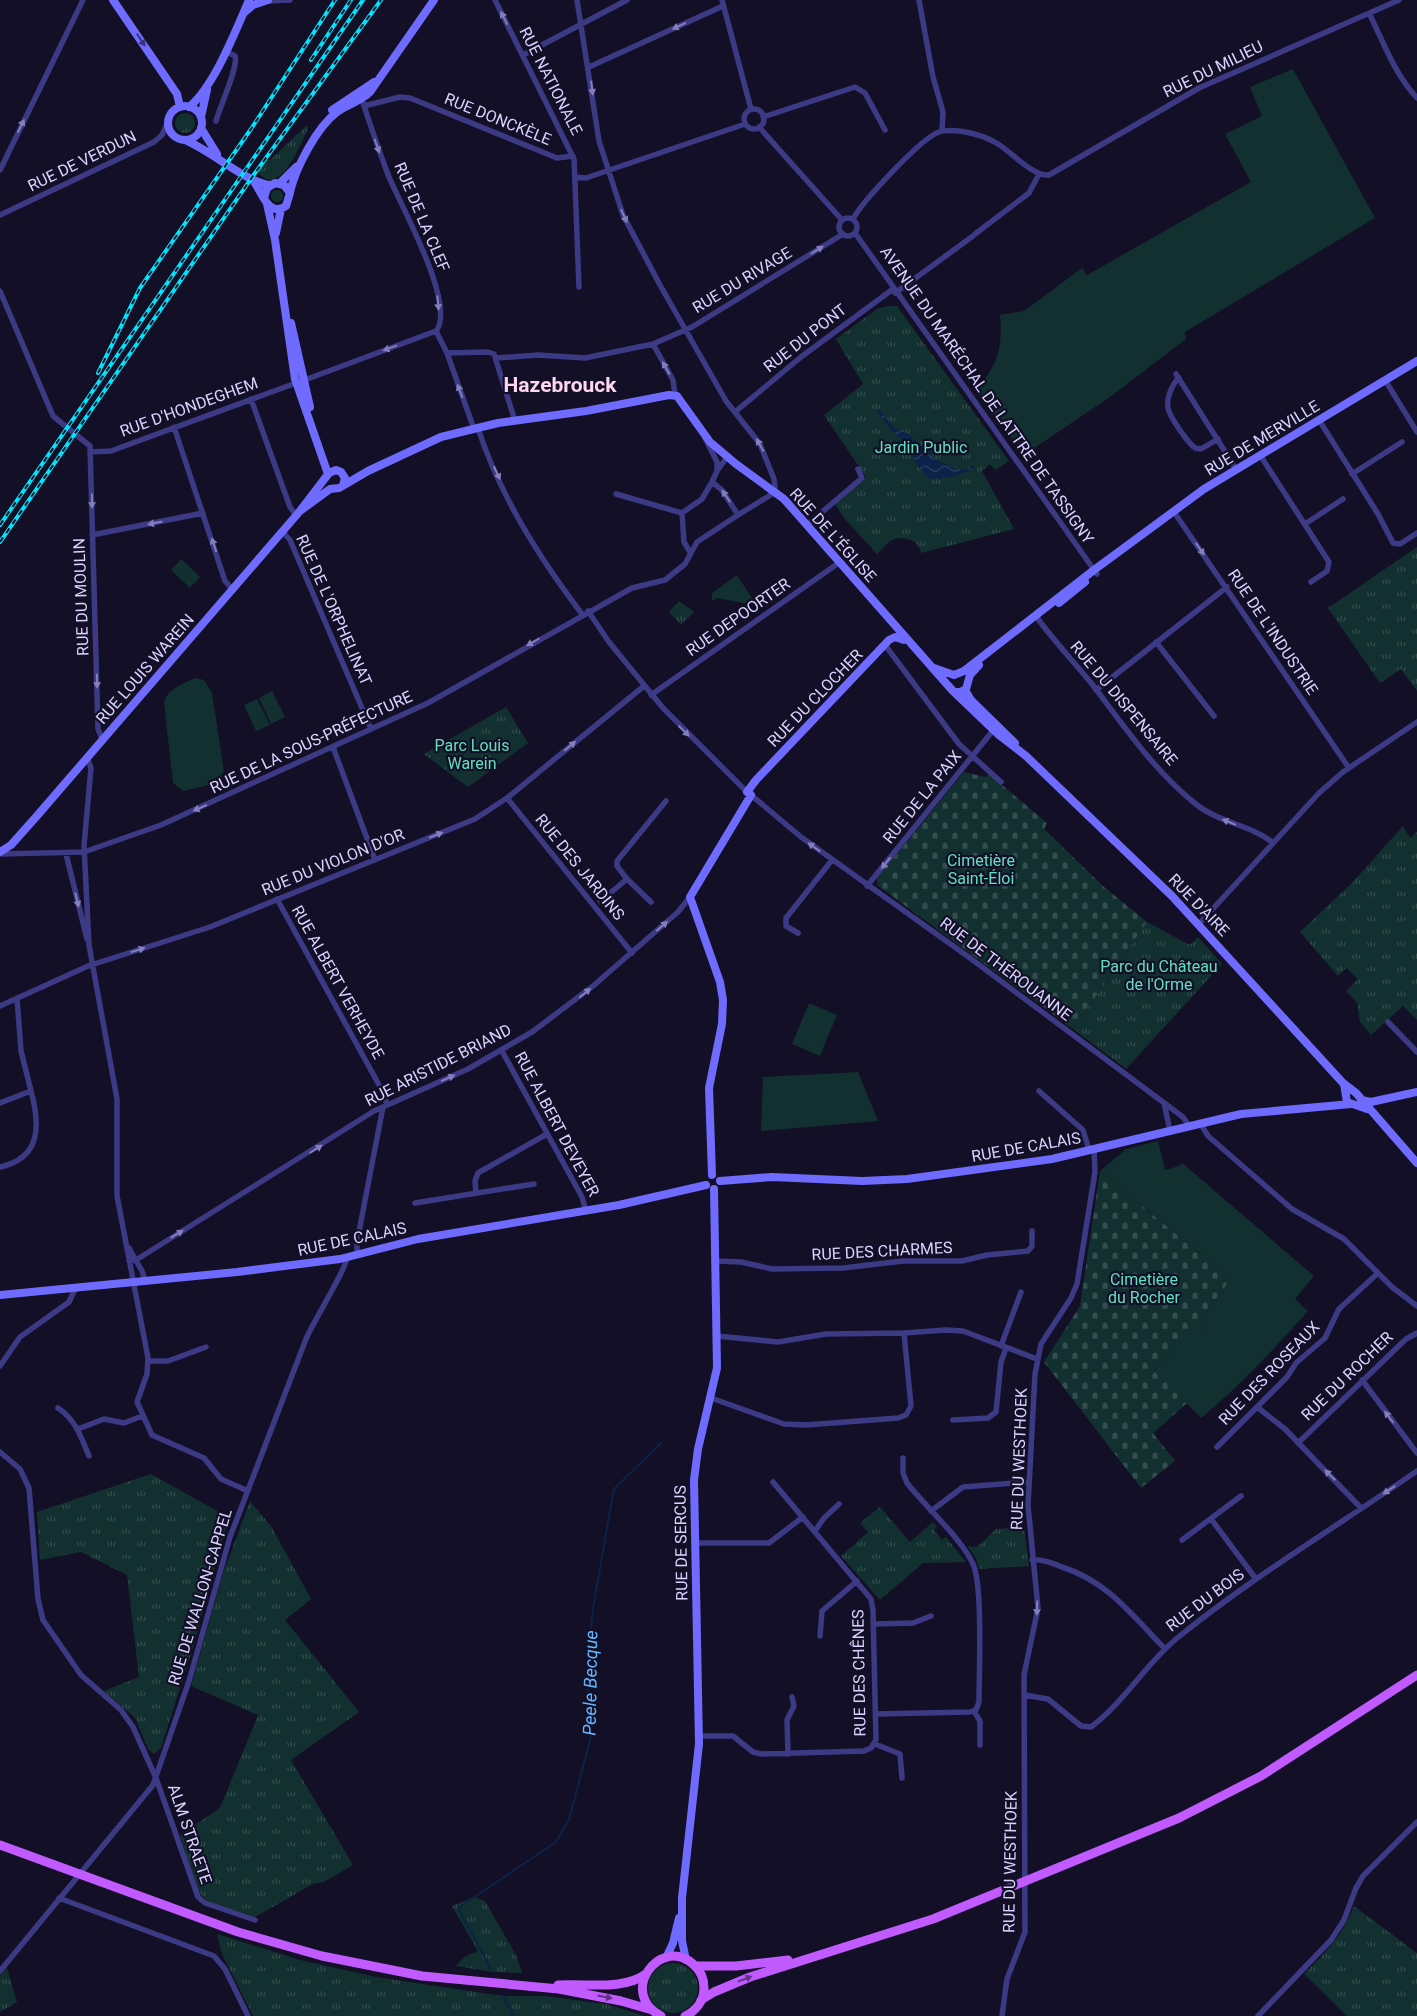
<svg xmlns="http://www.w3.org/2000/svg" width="1417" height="2016" viewBox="0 0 1417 2016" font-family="Roboto,sans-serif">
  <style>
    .grass { fill: url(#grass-tufts) }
    .cemetery { fill: url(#cemetery-stones) }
    .garden { fill: #12302f }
    .water { fill: url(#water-waves) }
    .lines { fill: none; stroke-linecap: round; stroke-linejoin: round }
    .stream { stroke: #0c2248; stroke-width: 2 }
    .street-tunnel { stroke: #312d47; stroke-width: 5.5; stroke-dasharray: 5.5 3; stroke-linecap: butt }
    .street { stroke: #3d3a85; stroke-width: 5.5 }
    .secondary { stroke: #6f6bff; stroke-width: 8 }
    .primary { stroke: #c25bff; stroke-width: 9 }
    .rail-casing { stroke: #00e5ff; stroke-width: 4 }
    .rail { stroke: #130f26; stroke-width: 2; stroke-dasharray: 5.5; stroke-linecap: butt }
    .oneway { fill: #837fbc }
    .oneway2 { fill: #38347d }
    .oneway3 { fill: #623188 }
    .labels { text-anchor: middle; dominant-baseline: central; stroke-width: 4.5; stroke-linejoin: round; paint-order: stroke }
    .street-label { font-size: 16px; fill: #d9d4ff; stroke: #130f26 }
    .park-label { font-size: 16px; fill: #5fe0c0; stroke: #130f26 }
    .water-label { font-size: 18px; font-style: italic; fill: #62b6ff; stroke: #130f26 }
    .district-label { font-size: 21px; font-weight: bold; fill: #ffd6f0; stroke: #130f26 }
  </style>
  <defs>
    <pattern id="grass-tufts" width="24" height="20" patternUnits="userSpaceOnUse" patternTransform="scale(1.25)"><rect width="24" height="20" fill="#12302f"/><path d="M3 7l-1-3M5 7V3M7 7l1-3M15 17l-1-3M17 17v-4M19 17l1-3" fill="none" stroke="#344d4e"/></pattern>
    <pattern id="cemetery-stones" width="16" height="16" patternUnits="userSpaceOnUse" patternTransform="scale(1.25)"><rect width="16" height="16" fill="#12302f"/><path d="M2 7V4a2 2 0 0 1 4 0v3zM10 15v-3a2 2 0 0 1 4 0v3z" fill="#344d4e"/></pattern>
    <pattern id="water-waves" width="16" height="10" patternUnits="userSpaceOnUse" patternTransform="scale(1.25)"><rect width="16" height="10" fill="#0c2248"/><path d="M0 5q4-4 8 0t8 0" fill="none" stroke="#2f4163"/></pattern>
  </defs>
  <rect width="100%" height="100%" fill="#130f26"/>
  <path class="grass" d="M175 123a10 10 0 1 1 20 0a10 10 0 1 1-20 0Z
    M307,125L308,129C300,144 280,200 258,172L266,160H270Z
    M271 196a6 6 0 1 1 12 0a6 6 0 1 1-12 0Z
    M888,306H897L1009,461L995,470L990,464L982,471L1014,529L921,553C920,541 904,535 892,540C887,542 882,550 877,554L844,518L835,504L866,477L824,415L863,384L836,339L877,309Z
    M1417,547V691L1401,669L1380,683L1328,608Z
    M679,601L694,612L681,625L669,612Z
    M506,707L528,743L468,787L424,754Z
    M1403,826L1410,838L1417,832V1020L1403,1006L1371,1035L1360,1022L1357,1003L1346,991L1358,979L1346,968L1338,976L1300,932L1352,883Z
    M1147,922L1190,945L1198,937L1222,964L1126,1069L1073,1029Z
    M151,1474L226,1516L227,1523L194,1644L161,1748L154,1754L148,1749L135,1718L104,1691L139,1677L127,1575L81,1552L40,1560L37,1512Z
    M250,1501L271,1526L311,1599L285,1620L359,1712L291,1760L353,1865L324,1882L313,1884L255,1917L208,1902L197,1890L180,1835L220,1808L258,1715L191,1686L223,1573Z
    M880,1507L910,1542L933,1522L937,1526L934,1530L942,1540L946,1537L966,1562L923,1563L880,1600L841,1556L868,1532L860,1523Z
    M1024,1527L1029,1566L979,1569L976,1558L967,1546L977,1547L996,1529Z
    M474,1897L485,1901L516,1955L522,1973L494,1972L455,1966L466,1956L478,1951L452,1906Z
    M1354,1906L1417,1953V2016H1347L1304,1974C1327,1951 1342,1936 1354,1906Z
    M217,1934L300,1960L376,1977L503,1996H544L606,2004L645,2016H253L222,1954Z
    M648 1988a25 25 0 1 1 50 0a25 25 0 1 1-50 0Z
    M7,1968L17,2002L0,2012V1975Z"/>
  <path class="cemetery" d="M964,772L985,777L989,774L1047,823L1044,829L1104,887L1147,922L1073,1029L877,885V878Z
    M1100,1171L1231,1279L1203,1316V1323L1200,1329L1154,1370L1187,1403L1153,1433L1175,1461L1141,1488L1044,1362L1080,1306Z"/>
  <path class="garden" d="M1293,69L1375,218L1185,332L1186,339L1110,397L1024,455L977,391C997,363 1003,350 1000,315L1024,311L1082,268L1087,275L1251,182L1225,134L1262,116L1250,87Z
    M181,559L200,577L190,588L171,570Z
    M737,575L753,600L749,604L717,598L712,601V593Z
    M195,678L204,680L212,693L224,772L213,784L183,791L173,783L164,703C167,689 183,684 195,678Z
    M272,691L285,717L271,724L259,698Z
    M257,699L270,725L256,731L244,705Z
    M809,1003L837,1015L820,1056L792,1044Z
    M858,1072L878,1121L761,1131L763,1077Z
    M1158,1141L1165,1170L1179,1166L1182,1163L1314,1276L1295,1299L1308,1311C1274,1349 1240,1386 1201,1418L1154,1371L1191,1329H1200L1203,1323V1316L1231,1279L1100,1171L1126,1149Z"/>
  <path class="water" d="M880,409L893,427L908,434L940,462L957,469L964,470L973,465L974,468C960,476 945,479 929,479L919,468L905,443L891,430L877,411Z"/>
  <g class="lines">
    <path class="stream" d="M491,1969L458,1908L556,1842L569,1820L591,1736L587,1673L593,1608L613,1494L615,1488L662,1442
      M503,1995L513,2016"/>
    <path class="street-tunnel" d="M598,903L609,894"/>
    <path class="street" d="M495,0L574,159L579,287
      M577,0L599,141L623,215L660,285L726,401L760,444L774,479L775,487L772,494L738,515
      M722,0L751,109
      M919,0L933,77L943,112L942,131
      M267,1L290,0
      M1369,13C1384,43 1394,73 1417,98
      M523,55L627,0
      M589,67L723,6
      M361,97C370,124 379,151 389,177C401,206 457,305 436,331
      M364,106L400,97L410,98L557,158L573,156
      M744 119a10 10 0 1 1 20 0a10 10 0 1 1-20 0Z
      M763,117L855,87L865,93L885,130
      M216,121C220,106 239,66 235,56L225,51
      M759,127L842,220
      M0,170L83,0
      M575,177L586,178L745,124
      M0,215L154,142L162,135L168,122
      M839 227a9 9 0 1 1 18 0a9 9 0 1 1-18 0Z
      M853,219C862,202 921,138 939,132C955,127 984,135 998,144C1011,152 1034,177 1049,175L1199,88L1399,0
      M855,233L1097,574
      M975,234L1029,193L1039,174
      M0,291L53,416L90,446L98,729L102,739
      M895,293L973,236
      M436,331L447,353L474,429
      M653,344L673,380L675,395
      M447,353L488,352L494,354L515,421
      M496,358L538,355L585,358L653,344L692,327L843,234
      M1176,374L1236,469
      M1179,378C1172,384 1166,399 1168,408C1169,416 1188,443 1195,448L1201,449L1218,439
      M1385,380L1417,432
      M302,381L436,331
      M251,399L290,507L296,515
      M735,412L801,357L893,289
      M1319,420L1378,514L1393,543L1400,544L1417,533
      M174,427L225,581L232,589
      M478,428C499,494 540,559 582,614
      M705,438L717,462V471
      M90,452L111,451L296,383
      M1260,455L1329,562L1327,571L1311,582
      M1352,474L1402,442
      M712,482L717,471L727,457
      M616,494L682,513
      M1174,512L1349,768
      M808,524L862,478L858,469
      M1305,524L1343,499
      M282,531L290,540L371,729
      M92,535L203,513
      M588,611L609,642L663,708L747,792
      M1038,619C1055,642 1074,662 1092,684C1124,726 1155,772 1197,805C1220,823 1251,825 1272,842
      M1156,642L1214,716
      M885,645L959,744L1001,782
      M1096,690L1227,587
      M651,695L840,562
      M333,747L375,860
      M87,757L91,768L84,846L89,945L117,1099V1196L148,1358L147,1374L137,1402L152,1435L204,1458L221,1479L248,1491
      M751,795L801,837L970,958L1183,1117L1189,1126
      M507,798L632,953
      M0,854L84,852L161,825L428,703L632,588L665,580L685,564L697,542L738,515L722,490L712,482L702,499L682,513L684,542L690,552
      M66,854L87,939
      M627,879L617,866V861L666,801
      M867,886L995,728
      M609,894L627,879L651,902
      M277,899L384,1094L387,1105
      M1199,924L1319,793L1343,772L1417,722
      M798,933L786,926V918L832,860
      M0,1006L88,966L210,927L475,819L507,798L644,686
      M1388,1022L1417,1052
      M502,1051L582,1197L586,1211
      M1039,1091L1083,1130L1089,1150
      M0,1103L31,1091L21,1051L17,998
      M1164,1103L1170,1131
      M1200,1123L1208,1136L1292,1209L1344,1239L1392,1287L1417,1306
      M0,1167C42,1158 40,1124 31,1091
      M476,1193L475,1181L478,1173L547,1134
      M415,1203L534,1184
      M129,1248L142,1271L145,1280
      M357,1255V1242L383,1107
      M129,1261L136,1260L374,1111L468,1069L532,1032L593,986L678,912L690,897
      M715,1261L741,1262L772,1269L843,1268L903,1261H962L987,1255L1028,1251L1032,1246V1231
      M904,1333L946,1330L963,1331L1037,1359
      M1001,1346L1021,1292
      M148,1361H168L206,1347
      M0,1366L20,1337L69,1302L76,1287
      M1362,1380L1417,1453
      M711,1398L784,1424L806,1425L898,1418L906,1415L911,1406L904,1333L826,1334L778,1342L717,1336
      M1257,1407L1285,1429L1361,1508
      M58,1408C76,1420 81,1437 89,1456
      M953,1420L988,1418L996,1412L1001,1362L1006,1348
      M78,1429L104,1419L124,1423L142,1416
      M1298,1443L1406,1339L1417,1333
      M1217,1447L1287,1377L1296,1363L1325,1338L1339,1309L1378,1273
      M0,1452L20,1469L29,1488L38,1599L43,1620L81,1675L121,1710L133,1727L156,1778L198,1897L205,1903L255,1920
      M931,1511L963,1487L1029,1482
      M1211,1519L1256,1579
      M815,1531L824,1518L839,1504
      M1182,1540L1241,1496
      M695,1543H769L803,1517
      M1032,1560C1042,1559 1052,1563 1062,1567C1107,1581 1133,1616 1165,1649
      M874,1624L913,1623L931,1616
      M820,1636L822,1611L857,1581
      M1024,1695L1048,1699L1081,1726L1091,1727C1124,1702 1145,1665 1176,1639C1252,1577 1336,1527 1417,1471
      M974,1711L980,1721V1745
      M876,1714L970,1712L976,1710L979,1702C979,1674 983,1585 973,1564C962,1539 925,1506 907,1483L903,1473V1458
      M699,1736H733L753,1752L761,1754L864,1751L871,1748L876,1740L873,1610L871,1599L773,1482
      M875,1744L900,1754L902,1778
      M788,1754L787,1720L794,1706L792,1697
      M59,1898L214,1956L225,1969L248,2016
      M0,1971L153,1785L189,1681L230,1537L306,1339C312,1324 348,1266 347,1257
      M1002,2016L1007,1979L1025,1932L1024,1675L1038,1608L1028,1505L1035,1374L1041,1344L1071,1298L1077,1284L1095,1172L1094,1149
      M1258,2016L1331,1940L1344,1920L1356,1888L1363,1876L1417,1822"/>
    <path class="secondary" d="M113,0L177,94L180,107
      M245,12L253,5L268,0
      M168 123a17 17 0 1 1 34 0a17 17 0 1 1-34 0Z
      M189,107C214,87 236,30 249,0
      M332,110L374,82
      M201,117L207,90
      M201,128L217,154
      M185,140C212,151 245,182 270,185
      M253,180C262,192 268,218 286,206L290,193L284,185L275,183L267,188L264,198
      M280,183L296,167
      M290,192C296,167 317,127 337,112C348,104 360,102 370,92L434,0
      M267,204L275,240L295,379L328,474
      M276,233L281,209
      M291,323L310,407
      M300,511L330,489L339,488L368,471L441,437L498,423L586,411L669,395L677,396L710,442L736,464L784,499L952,690L999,735L1026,756L1172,896L1343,1083L1356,1093L1417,1163
      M1059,603L1085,582
      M934,668L954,675L964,671L1094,570L1204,489L1417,361
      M965,690L971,700L1015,743
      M955,692H960L966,689L970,675L979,665
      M0,852L11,845L36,817L300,511L329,473L336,470L341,472L345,478L343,485
      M1344,1084L1347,1102L1367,1109
      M1361,1100L1371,1102L1417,1092
      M712,1175L709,1088L722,1024L723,1000L720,982L690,897L751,795L747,792L756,780L889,640L895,637L904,640
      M720,1181L772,1177L862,1181L907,1179L1052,1159L1241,1114L1351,1104
      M0,1295L237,1272L340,1259L418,1239L619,1205L706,1185
      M666,1958L673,1943L679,1918
      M686,1960L682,1941V1898L699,1744L694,1480L698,1449L717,1368L714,1189"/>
    <path class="primary" d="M0,1845L238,1932L322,1956L422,1976L559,1989L621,2001L652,2010
      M695,1966H736L788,1960
      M558,1985C586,1983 622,1991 646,1974
      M701,2000L714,1992L750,1977L933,1919L1179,1818L1261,1776L1417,1675
      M661,2016C618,1994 659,1935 693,1964C700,1970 704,1979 704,1988C704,2001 696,2011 685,2016"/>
    <g class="rail-casing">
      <path id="rail" d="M311,60L351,0
        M98,373L140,288L251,129L335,0
        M0,525L363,0
        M0,542L255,173L381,0"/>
    </g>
    <use href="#rail" class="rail"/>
  </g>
  <defs><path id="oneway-solid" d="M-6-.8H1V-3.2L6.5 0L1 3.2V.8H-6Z" transform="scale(1.25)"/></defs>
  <g class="oneway">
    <use href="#oneway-solid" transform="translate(504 18) rotate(-117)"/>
    <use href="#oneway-solid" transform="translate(679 26) rotate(155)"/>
    <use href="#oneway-solid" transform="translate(592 88) rotate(83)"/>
    <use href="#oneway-solid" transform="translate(21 126) rotate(-64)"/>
    <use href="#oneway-solid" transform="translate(377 146) rotate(71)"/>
    <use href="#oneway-solid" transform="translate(624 216) rotate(66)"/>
    <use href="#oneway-solid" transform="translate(817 250) rotate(-32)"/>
    <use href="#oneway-solid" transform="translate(438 303) rotate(85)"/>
    <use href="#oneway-solid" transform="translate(390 348) rotate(160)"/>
    <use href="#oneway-solid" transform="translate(666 368) rotate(-119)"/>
    <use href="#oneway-solid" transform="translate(460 391) rotate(-111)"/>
    <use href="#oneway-solid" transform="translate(760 445) rotate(-119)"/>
    <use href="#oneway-solid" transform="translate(497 473) rotate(65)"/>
    <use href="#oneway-solid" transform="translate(726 496) rotate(-124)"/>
    <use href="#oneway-solid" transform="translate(92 501) rotate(89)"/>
    <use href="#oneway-solid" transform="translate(155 523) rotate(168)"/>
    <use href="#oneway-solid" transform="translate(214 545) rotate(-108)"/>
    <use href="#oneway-solid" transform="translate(1200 549) rotate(55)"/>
    <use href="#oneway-solid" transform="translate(533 642) rotate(150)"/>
    <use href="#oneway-solid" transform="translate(97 681) rotate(88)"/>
    <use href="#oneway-solid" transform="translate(684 731) rotate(44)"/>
    <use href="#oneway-solid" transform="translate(570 746) rotate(-40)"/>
    <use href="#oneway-solid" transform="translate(200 808) rotate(156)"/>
    <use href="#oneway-solid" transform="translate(1229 822) rotate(-158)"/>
    <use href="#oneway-solid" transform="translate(436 835) rotate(-22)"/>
    <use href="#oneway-solid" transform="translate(814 847) rotate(-144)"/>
    <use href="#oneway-solid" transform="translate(886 863) rotate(129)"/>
    <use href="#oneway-solid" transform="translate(77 900) rotate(77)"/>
    <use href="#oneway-solid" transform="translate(662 926) rotate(-41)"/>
    <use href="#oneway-solid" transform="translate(138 950) rotate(-18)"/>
    <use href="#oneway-solid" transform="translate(585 993) rotate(-39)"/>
    <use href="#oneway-solid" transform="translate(448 1078) rotate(-24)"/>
    <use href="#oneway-solid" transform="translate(316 1149) rotate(-32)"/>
    <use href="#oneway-solid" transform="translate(177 1234) rotate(-31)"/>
    <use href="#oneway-solid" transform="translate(1389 1417) rotate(-127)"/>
    <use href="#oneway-solid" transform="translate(1330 1475) rotate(-135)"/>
    <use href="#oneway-solid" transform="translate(1389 1490) rotate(146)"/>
    <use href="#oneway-solid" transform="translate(1037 1608) rotate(92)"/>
  </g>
  <use class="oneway2" href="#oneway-solid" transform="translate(141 40) rotate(56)"/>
  <g class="oneway3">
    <use href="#oneway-solid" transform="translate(745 1979) rotate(-21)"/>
    <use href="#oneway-solid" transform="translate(605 1997) rotate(11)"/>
  </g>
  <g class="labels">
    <g class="street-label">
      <text transform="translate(1213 69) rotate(-26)">RUE DU MILIEU</text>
      <text transform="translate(551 81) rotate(63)">RUE NATIONALE</text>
      <text transform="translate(498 119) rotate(22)">RUE DONCKÈLE</text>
      <text transform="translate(82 161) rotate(-26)">RUE DE VERDUN</text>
      <text transform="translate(422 217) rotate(67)">RUE DE LA CLEF</text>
      <text transform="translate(742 280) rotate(-31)">RUE DU RIVAGE</text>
      <text transform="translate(805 338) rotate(-38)">RUE DU PONT</text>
      <text transform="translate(987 395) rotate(55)">AVENUE DU MARÉCHAL DE LATTRE DE TASSIGNY</text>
      <text transform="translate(189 407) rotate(-20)">RUE D'HONDEGHEM</text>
      <text transform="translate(1262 438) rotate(-31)">RUE DE MERVILLE</text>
      <text transform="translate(833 535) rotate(48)">RUE DE L'ÉGLISE</text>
      <text transform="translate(81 597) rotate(-92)">RUE DU MOULIN</text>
      <text transform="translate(334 610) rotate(66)">RUE DE L'ORPHELINAT</text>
      <text transform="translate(738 617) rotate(-35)">RUE DEPOORTER</text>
      <text transform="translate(1273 632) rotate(56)">RUE DE L'INDUSTRIE</text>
      <text transform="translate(145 669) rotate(-49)">RUE LOUIS WAREIN</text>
      <text transform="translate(815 698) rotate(-46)">RUE DU CLOCHER</text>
      <text transform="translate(1124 703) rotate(50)">RUE DU DISPENSAIRE</text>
      <text transform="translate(311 742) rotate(-25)">RUE DE LA SOUS-PRÉFECTURE</text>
      <text transform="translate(922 797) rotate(-51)">RUE DE LA PAIX</text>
      <text transform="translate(333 862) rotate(-22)">RUE DU VIOLON D'OR</text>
      <text transform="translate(580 867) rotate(51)">RUE DES JARDINS</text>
      <text transform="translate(1199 905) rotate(46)">RUE D'AIRE</text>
      <text transform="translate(1006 969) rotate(37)">RUE DE THÉROUANNE</text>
      <text transform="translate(338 982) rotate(61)">RUE ALBERT VERHEYDE</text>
      <text transform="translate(438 1065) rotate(-27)">RUE ARISTIDE BRIAND</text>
      <text transform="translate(557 1124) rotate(62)">RUE ALBERT DEVEYER</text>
      <text transform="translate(1026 1147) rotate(-10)">RUE DE CALAIS</text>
      <text transform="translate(352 1239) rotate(-12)">RUE DE CALAIS</text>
      <text transform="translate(882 1251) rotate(-3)">RUE DES CHARMES</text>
      <text transform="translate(1269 1373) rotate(-46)">RUE DES ROSEAUX</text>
      <text transform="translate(1347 1376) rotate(-44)">RUE DU ROCHER</text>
      <text transform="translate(1019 1459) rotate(-88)">RUE DU WESTHOEK</text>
      <text transform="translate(681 1543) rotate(-91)">RUE DE SERCUS</text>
      <text transform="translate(200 1597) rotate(-73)">RUE DE WALLON-CAPPEL</text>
      <text transform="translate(1205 1600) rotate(-37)">RUE DU BOIS</text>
      <text transform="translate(859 1673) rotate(-91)">RUE DES CHÊNES</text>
      <text transform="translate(190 1834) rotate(71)">ALM STRAETE</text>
      <text transform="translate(1010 1862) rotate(-89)">RUE DU WESTHOEK</text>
    </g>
    <g class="park-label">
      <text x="921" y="447">Jardin Public</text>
      <text x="472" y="745">Parc Louis<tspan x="472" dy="18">Warein</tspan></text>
      <text x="981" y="860">Cimetière<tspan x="981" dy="18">Saint-Éloi</tspan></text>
      <text x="1159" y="966">Parc du Château<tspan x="1159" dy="18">de l'Orme</tspan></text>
      <text x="1144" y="1279">Cimetière<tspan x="1144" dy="18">du Rocher</tspan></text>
    </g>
    <g class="water-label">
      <text transform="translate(590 1683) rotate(-89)">Peele Becque</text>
    </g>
    <g class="district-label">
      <text x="560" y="385">Hazebrouck</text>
    </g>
  </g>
</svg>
